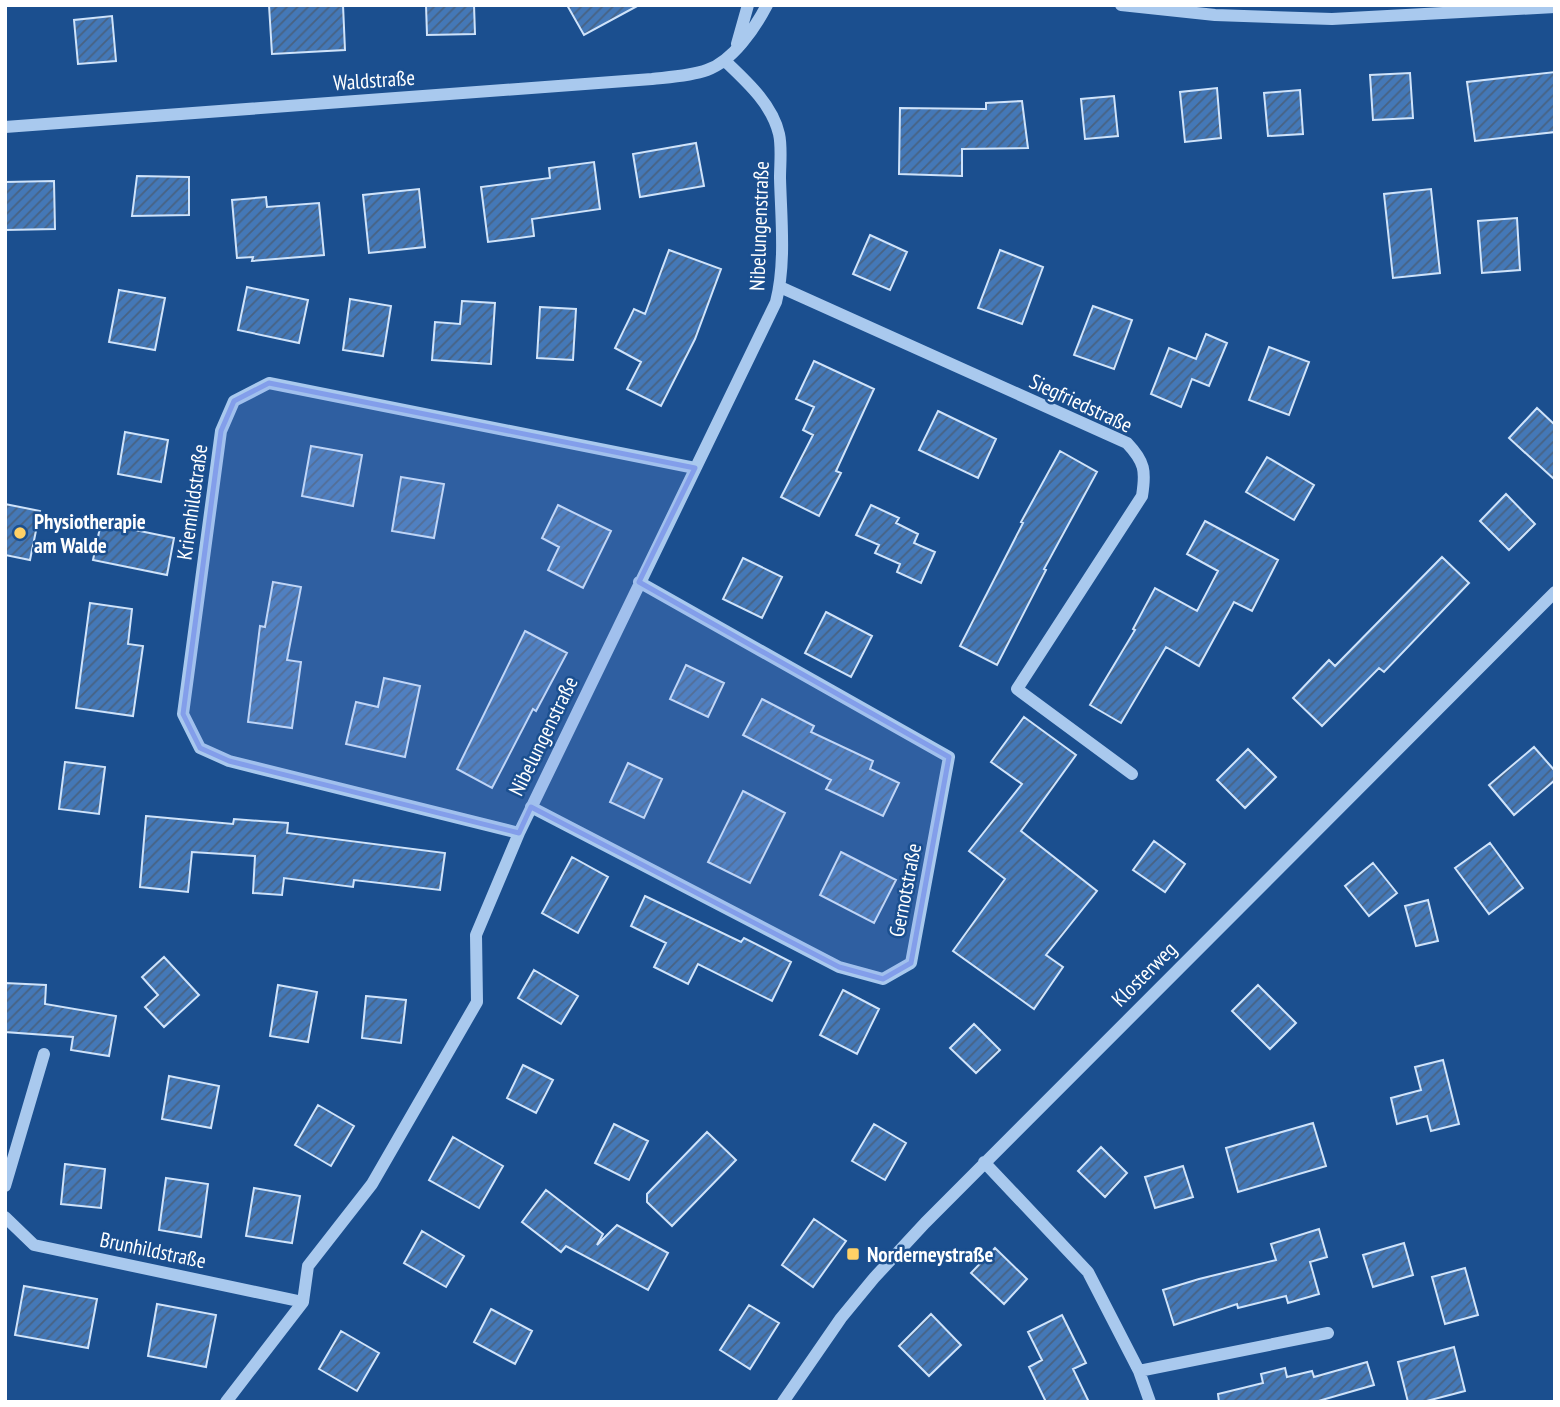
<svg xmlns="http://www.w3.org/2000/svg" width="1560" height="1407" viewBox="0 0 1560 1407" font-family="'PT Sans Narrow',sans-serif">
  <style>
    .building { fill: url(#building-hatch); stroke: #cfe3fa; stroke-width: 2 }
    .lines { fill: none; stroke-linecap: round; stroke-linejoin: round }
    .minor { stroke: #a9c9ee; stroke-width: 12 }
    .marked { fill: #839eea; fill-opacity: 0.2; stroke: #839eea; stroke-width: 5; stroke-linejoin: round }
    .poi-dot { fill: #ffd166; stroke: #1b4f8f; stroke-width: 2.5 }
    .labels { text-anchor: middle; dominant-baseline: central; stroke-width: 5; stroke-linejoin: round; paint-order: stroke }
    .street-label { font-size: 21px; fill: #fff; stroke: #1b4f8f }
    .poi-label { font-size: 21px; font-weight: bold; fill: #fff; stroke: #1b4f8f; text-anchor: start }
  </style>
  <defs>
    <pattern id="building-hatch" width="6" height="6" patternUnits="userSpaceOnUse" patternTransform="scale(1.75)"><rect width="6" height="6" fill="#4478b7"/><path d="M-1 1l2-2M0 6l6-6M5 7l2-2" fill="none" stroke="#486282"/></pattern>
  </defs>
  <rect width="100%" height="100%" fill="#1b4f8f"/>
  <path class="building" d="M269,5H343L345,50L272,54Z
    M426,5H474L475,34L427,35Z
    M567,5H639L584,35Z
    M112,16L116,61L78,64L74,20Z
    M1555,72V132L1475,141L1467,82Z
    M1410,73L1413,118L1373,120L1370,75Z
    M1217,88L1221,138L1185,142L1180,92Z
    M1300,90L1303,134L1268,136L1264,93Z
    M1114,96L1118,136L1085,139L1081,99Z
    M1022,101L1028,148L962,149V176L899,174L900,108L986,109V103Z
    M696,143L704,186L640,197L633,154Z
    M594,162L600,209L532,219L534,236L488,242L481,187L550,178L549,168Z
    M137,176L189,177V215L132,216Z
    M54,181L55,229L5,230V182Z
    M419,189L425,247L369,253L363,195Z
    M1431,189L1440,273L1393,278L1384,194Z
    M266,197L267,207L319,203L324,255L252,261L253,257L237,258L232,200Z
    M1517,218L1520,270L1482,273L1478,221Z
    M870,235L907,252L890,290L853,274Z
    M669,250L721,269L695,339L661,406L627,389L641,362L615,348L634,309L645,314Z
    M1000,250L1043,267L1022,324L978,308Z
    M247,287L308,300L299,343L238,330Z
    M119,290L165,298L155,350L109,342Z
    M350,299L391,306L383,356L343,350Z
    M462,301L495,303L491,364L432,360L435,322L460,324Z
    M1093,306L1132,320L1114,369L1074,355Z
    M540,307L576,309L573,360L537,358Z
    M1206,334L1227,343L1209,386L1192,379L1181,407L1151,394L1169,348L1196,359Z
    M1269,347L1309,362L1289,415L1249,400Z
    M814,361L874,389L836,471L841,473L819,516L781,497L813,435L803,430L814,407L796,399Z
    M1537,408L1555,425V480L1509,438Z
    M938,411L996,439L978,478L919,450Z
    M125,432L168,440L161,482L118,474Z
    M311,446L362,455L353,506L302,496Z
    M1060,451L1097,472L1044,569L1046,570L997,665L960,646L1023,523L1021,522Z
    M1267,457L1314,485L1294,520L1246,492Z
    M401,477L444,484L434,538L392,531Z
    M1506,494L1535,524L1509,550L1480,521Z
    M5,504L40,511L30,560L5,555Z
    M558,505L611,531L583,588L548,570L559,547L542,538Z
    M871,505L899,518L896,523L918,534L914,543L935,552L921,583L897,572L900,564L875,553L879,545L856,535Z
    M1205,521L1278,560L1252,611L1234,602L1199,666L1166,647L1121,723L1090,705L1135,630L1133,629L1155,588L1197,611L1218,571L1187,554Z
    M101,523L174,538L167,575L93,560Z
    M1442,557L1469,583L1384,672L1379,668L1322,726L1293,698L1329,660L1335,666Z
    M743,558L782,577L762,618L723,599Z
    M273,582L301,587L287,660L301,662L292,728L248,722L260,626L265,627Z
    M90,603L132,609L128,644L143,646L133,716L76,708Z
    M826,612L872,636L851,677L805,653Z
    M525,631L567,653L536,711L533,709L492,788L457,769Z
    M686,665L724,683L708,717L670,699Z
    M384,678L420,686L405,757L346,744L356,702L378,707Z
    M762,699L814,726L811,732L873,761L870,769L899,783L883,816L826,789L831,780L743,735Z
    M1024,717L1076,755L1021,831L1097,891L1046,955L1063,967L1034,1009L953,951L1005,879L969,851L1022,784L991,762Z
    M1534,747L1555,771V780L1514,815L1489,785Z
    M1248,749L1276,777L1245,808L1217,780Z
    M65,762L105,767L99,814L59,809Z
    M628,763L662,779L644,818L610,802Z
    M743,791L785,813L750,883L708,862Z
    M146,816L233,824L234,819L288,823L287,833L445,853L440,890L354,880L353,887L284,878L282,895L253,893L255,856L192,852L188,892L140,887Z
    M1154,841L1185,864L1165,892L1133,870Z
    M1490,843L1523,888L1489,914L1455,868Z
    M841,852L896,880L874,923L820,895Z
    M572,857L608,877L578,933L542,913Z
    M1373,863L1397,893L1369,916L1345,886Z
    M645,896L741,942L744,938L791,962L772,1001L698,964L688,984L654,967L666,943L631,926Z
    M1428,900L1438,941L1416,946L1405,906Z
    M164,957L199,995L164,1027L145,1007L158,995L142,977Z
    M534,970L578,996L561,1024L518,998Z
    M5,983L46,985L45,1004L116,1016L109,1056L71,1050L73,1037L5,1032Z
    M278,985L317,992L308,1042L270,1036Z
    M1258,985L1296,1023L1270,1049L1232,1011Z
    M843,990L879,1009L857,1054L820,1035Z
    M366,996L406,1000L401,1043L362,1038Z
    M974,1024L1000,1050L976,1073L950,1048Z
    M1443,1060L1459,1124L1431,1131L1427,1116L1397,1124L1391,1098L1421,1090L1415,1067Z
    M523,1065L553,1080L536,1113L507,1098Z
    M169,1076L219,1086L211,1128L162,1119Z
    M318,1105L354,1126L331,1166L295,1145Z
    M1313,1123L1326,1166L1238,1192L1226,1148Z
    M614,1124L648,1141L629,1180L595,1163Z
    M874,1124L906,1143L885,1180L852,1161Z
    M707,1132L736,1160L672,1226L647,1202V1194Z
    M453,1137L503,1166L479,1208L429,1180Z
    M1101,1147L1127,1173L1105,1197L1078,1171Z
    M65,1164L105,1169L101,1208L61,1204Z
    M1183,1166L1193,1197L1155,1208L1145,1177Z
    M166,1178L208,1184L201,1237L159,1230Z
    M254,1188L300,1196L292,1243L246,1236Z
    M546,1190L603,1234L597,1245L617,1225L668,1253L648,1290L566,1246L561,1252L522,1222Z
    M814,1219L846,1241L813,1287L782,1265Z
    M1319,1229L1327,1257L1310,1262L1319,1294L1288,1303L1286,1296L1238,1308L1237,1304L1174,1325L1163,1290L1199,1279L1276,1260L1271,1244Z
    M422,1231L464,1256L446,1287L404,1263Z
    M1404,1243L1413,1275L1373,1287L1363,1255Z
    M995,1248L1027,1279L1004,1304L971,1273Z
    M1465,1268L1478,1315L1445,1324L1432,1277Z
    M24,1286L97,1299L88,1348L15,1335Z
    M157,1304L216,1315L206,1367L148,1356Z
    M749,1305L779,1323L750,1369L720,1350Z
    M491,1309L532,1331L515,1364L474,1342Z
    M931,1314L961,1345L929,1376L899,1346Z
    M1062,1315L1086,1363L1073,1369L1089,1402H1046L1029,1367L1042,1360L1028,1332Z
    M341,1331L379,1353L357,1391L319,1369Z
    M1454,1347L1465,1391L1423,1402H1408L1398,1362Z
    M1367,1362L1374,1385L1315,1402H1219L1218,1394L1263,1383L1261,1374L1285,1368L1287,1377L1312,1371L1314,1377Z"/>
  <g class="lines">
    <path class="minor" d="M1121,5L1215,15L1332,19L1555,7
      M737,44L748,5
      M5,127L652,79C670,77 690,76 707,70C733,61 755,28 767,5
      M780,287L1127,443C1145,462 1146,471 1142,496L1017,689L1132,774
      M531,807L839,967L883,979L911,963L949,757L639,582
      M519,833L229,761L200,748L183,714L221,431L234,401L269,383L695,468
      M984,1162L1088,1272L1139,1371L1150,1402
      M5,1186L44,1054
      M5,1217L34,1245L303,1302
      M1139,1371L1328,1333
      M226,1402L303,1302L308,1266L372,1184L477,1002L476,935L519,833L776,302C786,263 781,218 780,178C780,164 782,147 779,134C772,104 746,81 725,61
      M783,1402L841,1318L874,1278L925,1223L1555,592"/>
  </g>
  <path class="marked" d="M269,383L695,468L639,582L949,757L911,963L883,979L839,967L531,807L519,833L229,761L200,748L183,714L221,431L234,401Z"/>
  <g class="poi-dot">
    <circle cx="20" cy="533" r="7"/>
    <rect x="846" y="1247" width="14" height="14" rx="3.5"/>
  </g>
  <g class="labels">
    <g class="street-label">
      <text transform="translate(374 80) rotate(-4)">Waldstraße</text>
      <text transform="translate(759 226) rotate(-88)">Nibelungenstraße</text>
      <text transform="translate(1081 403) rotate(25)">Siegfriedstraße</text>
      <text transform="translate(192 502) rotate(-82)">Kriemhildstraße</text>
      <text transform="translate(543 736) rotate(-64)">Nibelungenstraße</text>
      <text transform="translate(905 890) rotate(-79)">Gernotstraße</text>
      <text transform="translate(1144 974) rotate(-45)">Klosterweg</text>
      <text transform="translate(153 1250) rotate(12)">Brunhildstraße</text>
    </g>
    <g class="poi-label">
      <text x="34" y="521">Physiotherapie<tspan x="34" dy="24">am Walde</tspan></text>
      <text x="867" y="1254">Norderneystraße</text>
    </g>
  </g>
  <rect width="1560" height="1407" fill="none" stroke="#ffffff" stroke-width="14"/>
</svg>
